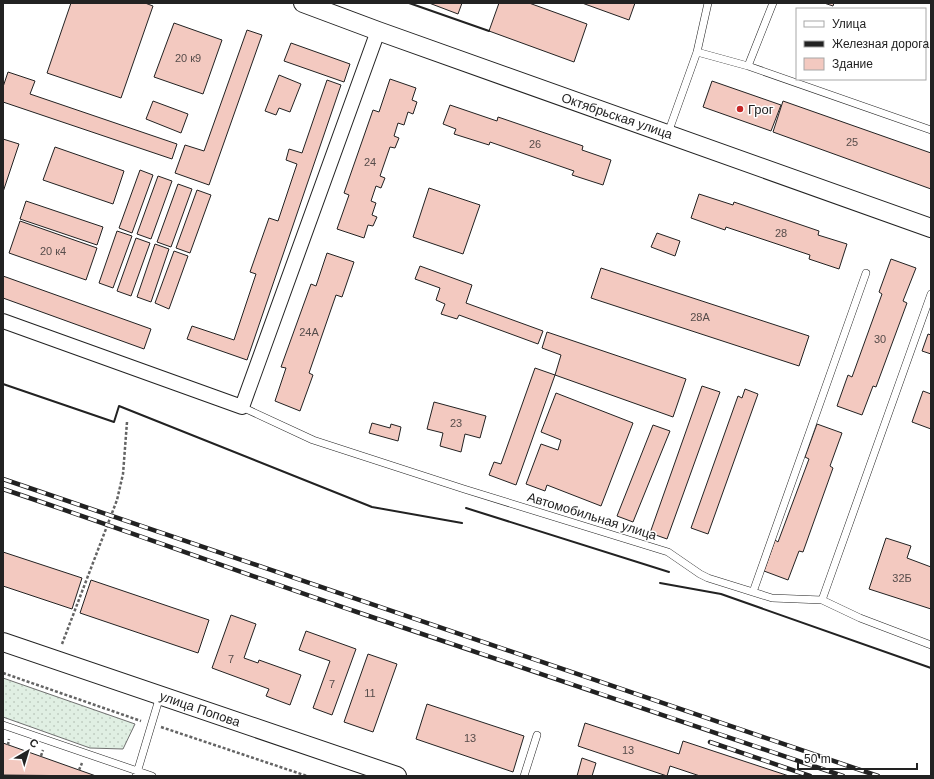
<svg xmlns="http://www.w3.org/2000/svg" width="934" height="779" viewBox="0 0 934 779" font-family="Arial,sans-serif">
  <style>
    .grass { fill: url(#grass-dots); stroke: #6f6f6f }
    .building { fill: #f3c9c0; stroke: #222 }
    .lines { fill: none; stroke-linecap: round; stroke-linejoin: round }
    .service-casing { stroke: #222; stroke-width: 8 }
    .minor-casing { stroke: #222; stroke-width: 16 }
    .tertiary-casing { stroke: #222; stroke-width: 20 }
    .path { stroke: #646464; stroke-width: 2.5; stroke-dasharray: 3 2; stroke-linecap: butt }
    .service { stroke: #fff; stroke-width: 7 }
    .minor { stroke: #fff; stroke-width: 14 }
    .tertiary { stroke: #fff; stroke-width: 18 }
    .rail-casing { stroke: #222; stroke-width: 4.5 }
    .rail { stroke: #fff; stroke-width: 3; stroke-dasharray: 9; stroke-linecap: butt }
    .wall { stroke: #222; stroke-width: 2 }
    .poi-dot { fill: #c62828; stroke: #fff; stroke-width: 1.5 }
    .labels { text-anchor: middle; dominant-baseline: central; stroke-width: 3; stroke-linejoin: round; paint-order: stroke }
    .number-label { font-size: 11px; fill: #564c4a }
    .poi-label { font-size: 13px; fill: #222; stroke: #fff; text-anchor: start }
    .street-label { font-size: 13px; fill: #222; stroke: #fff }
  </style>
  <defs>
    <pattern id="grass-dots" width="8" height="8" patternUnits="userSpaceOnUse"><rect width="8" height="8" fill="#e0efe3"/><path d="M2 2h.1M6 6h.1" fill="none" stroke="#c0cdc2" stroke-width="1.8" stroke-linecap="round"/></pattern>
  </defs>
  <rect width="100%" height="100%" fill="#fff"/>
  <path class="grass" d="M3,678L135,724L123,749L90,748L3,717Z"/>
  <path class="building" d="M71,3H145L153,6L121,98L47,73Z
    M429,3H462L458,14Z
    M499,3H529L587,24L574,62L489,31Z
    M582,3H635L629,20Z
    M824,3H834L833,6Z
    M174,23L222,40L203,94L154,77Z
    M247,30L262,35L209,185L175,173L185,145L204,151Z
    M291,43L350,64L344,82L284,61Z
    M8,72L35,81L30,94L177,144L172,159L3,102V87Z
    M279,75L301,84L290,112L279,108L276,115L265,111Z
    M390,79L416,88L412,100L417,102L413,114L408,112L404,125L398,123L394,136L399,138L395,148L390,147L380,176L385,178L381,188L376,186L371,201L376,203L372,215L377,217L373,226L368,225L364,238L337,229L349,195L344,193L373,110L379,112Z
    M327,80L341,85L247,360L187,339L192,326L234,340L256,274L250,272L269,218L278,221L297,164L286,160L289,149L302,153Z
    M712,81L781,105L771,131L703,107Z
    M153,101L188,114L181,133L146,119Z
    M783,101L931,153V189L773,132Z
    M450,105L497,121L498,117L583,146L582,150L611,160L603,185L572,175L574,171L490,142L489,145L454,134L456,129L443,124Z
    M3,139L19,144L3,192Z
    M55,147L124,171L113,204L43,180Z
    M140,170L153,175L132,233L119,228Z
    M158,176L172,181L151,239L137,234Z
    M178,184L192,189L171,247L157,242Z
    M429,188L480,205L463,254L413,237Z
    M197,190L211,195L190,253L176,248Z
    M699,194L733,205L734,202L819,231L818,235L847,244L839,269L809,259L810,255L726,227L725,230L691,218Z
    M26,201L103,227L97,245L20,219Z
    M20,221L97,248L86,280L9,253Z
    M117,231L132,236L113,288L99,283Z
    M657,233L680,241L675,256L651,247Z
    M136,238L150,243L131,296L117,291Z
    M155,244L169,249L151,302L137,297Z
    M174,251L188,256L169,309L155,303Z
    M327,253L354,262L342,297L336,295L309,373L313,375L300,411L275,401L286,368L281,367L311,284L316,286Z
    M891,259L916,268L903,301L907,303L876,387L873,386L862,415L837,406L848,375L852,377L882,294L879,292Z
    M420,266L472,285L466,303L543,331L538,344L459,315L457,319L441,314L445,304L436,300L440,288L415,279Z
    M601,268L809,336L799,366L591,298Z
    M3,276L151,329L144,349L3,298Z
    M547,332L686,379L673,417L555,375L561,355L542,348Z
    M928,334L931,335V354L922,351Z
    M535,368L555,375L516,485L489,475L494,462L501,464Z
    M702,386L720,392L667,539L650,533Z
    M745,389L758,394L708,534L691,528L738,396L742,398Z
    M923,391L931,394V429L912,422Z
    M556,393L633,423L601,506L547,485L545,491L526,484L541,444L558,450L561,440L541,432Z
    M434,402L486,416L480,438L465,434L461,452L440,446L443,433L427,429Z
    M372,423L390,428L391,424L401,427L398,441L369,433Z
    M817,424L842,433L830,466L833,468L803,552L799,551L788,580L764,571L775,540L778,542L809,459L805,457Z
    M653,425L670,431L633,522L617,516Z
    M886,538L911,546L907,558L931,567V609L869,589Z
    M3,552L82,578L72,609L3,586Z
    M91,580L209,620L198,653L80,613Z
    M231,615L256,624L244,658L258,663L259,660L301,675L290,705L266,696L269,689L212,668Z
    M306,631L356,649L332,715L313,708L330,661L299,650Z
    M368,654L397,664L373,732L344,722Z
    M427,704L524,736L513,772L416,739Z
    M585,723L679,754L683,741L789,776H700L670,766L667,776L578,746Z
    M3,743L79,770L96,776L3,775Z
    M582,758L596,763L592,776H577Z"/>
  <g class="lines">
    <g class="service-casing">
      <path id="service" d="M697,52L748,66L773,3
        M748,66L931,130
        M668,133L697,52L708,3
        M242,407L313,440L464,489L668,552L700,574L708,578L772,598L822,600L860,618L931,645
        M753,592L866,273
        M822,600L931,294
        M3,725L152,776
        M136,776L160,696
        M524,776L537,735"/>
    </g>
    <g class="minor-casing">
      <path id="minor" d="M3,321L242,407L378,31"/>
    </g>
    <g class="tertiary-casing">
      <path id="tertiary" d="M303,3L378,31L931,228
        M3,642L397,776"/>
    </g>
    <path class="path" d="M62,644L117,500L123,474L127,422
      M3,673L141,721
      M161,727L307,776
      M8,745L9,739
      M41,756L43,750
      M79,770L82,763"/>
    <use href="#service" class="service"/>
    <use href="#minor" class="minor"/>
    <use href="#tertiary" class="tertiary"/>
    <g class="rail-casing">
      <path id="rail" d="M3,479L878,776
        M3,489C122,529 239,572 357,612C519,666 681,721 843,776
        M710,742L810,776"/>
    </g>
    <use href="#rail" class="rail"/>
    <path class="wall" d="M409,3L489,31
      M3,384L114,422L119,406L372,507L462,523
      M466,508L669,572
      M660,583L721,594L931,668"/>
  </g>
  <circle class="poi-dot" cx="740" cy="109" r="4"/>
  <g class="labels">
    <g class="number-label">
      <text x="188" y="58">20 к9</text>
      <text x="852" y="142">25</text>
      <text x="535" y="144">26</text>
      <text x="370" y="162">24</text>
      <text x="781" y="233">28</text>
      <text x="53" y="251">20 к4</text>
      <text x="700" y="317">28А</text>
      <text x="309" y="332">24А</text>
      <text x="880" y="339">30</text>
      <text x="456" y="423">23</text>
      <text x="902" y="578">32Б</text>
      <text x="231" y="659">7</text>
      <text x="332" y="684">7</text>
      <text x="370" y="693">11</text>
      <text x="470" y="738">13</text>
      <text x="628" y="750">13</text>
    </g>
    <g class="poi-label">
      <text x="748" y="109">Грог</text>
    </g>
    <g class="street-label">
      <text transform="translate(617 116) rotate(19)">Октябрьская улица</text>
      <text transform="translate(592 516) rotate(17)">Автомобильная улица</text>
      <text transform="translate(200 709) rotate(19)">улица Попова</text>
    </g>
  </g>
  <rect width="934" height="779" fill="none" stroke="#222222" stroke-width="8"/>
  <rect x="796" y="8" width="130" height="72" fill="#ffffff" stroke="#a7a7a7"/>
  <rect x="804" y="21" width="20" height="6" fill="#ffffff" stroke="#a7a7a7"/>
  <text x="832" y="28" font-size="12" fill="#222222">Улица</text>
  <rect x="804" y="41" width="20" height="6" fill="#222222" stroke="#a7a7a7"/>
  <text x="832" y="48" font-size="12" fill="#222222">Железная дорога</text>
  <rect x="804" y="58" width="20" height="12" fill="#f3c9c0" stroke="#a7a7a7"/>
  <text x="832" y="68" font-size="12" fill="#222222">Здание</text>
  <g transform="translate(28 751) rotate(38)" stroke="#ffffff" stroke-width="3" paint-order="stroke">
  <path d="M0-3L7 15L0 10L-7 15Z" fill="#222222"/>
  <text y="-6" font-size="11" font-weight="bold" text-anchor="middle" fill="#222222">С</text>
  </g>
  <path d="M798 763v6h119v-6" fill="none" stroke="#222222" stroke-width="2"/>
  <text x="804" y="763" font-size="12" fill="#222222" stroke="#ffffff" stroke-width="3" paint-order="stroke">50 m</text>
</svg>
